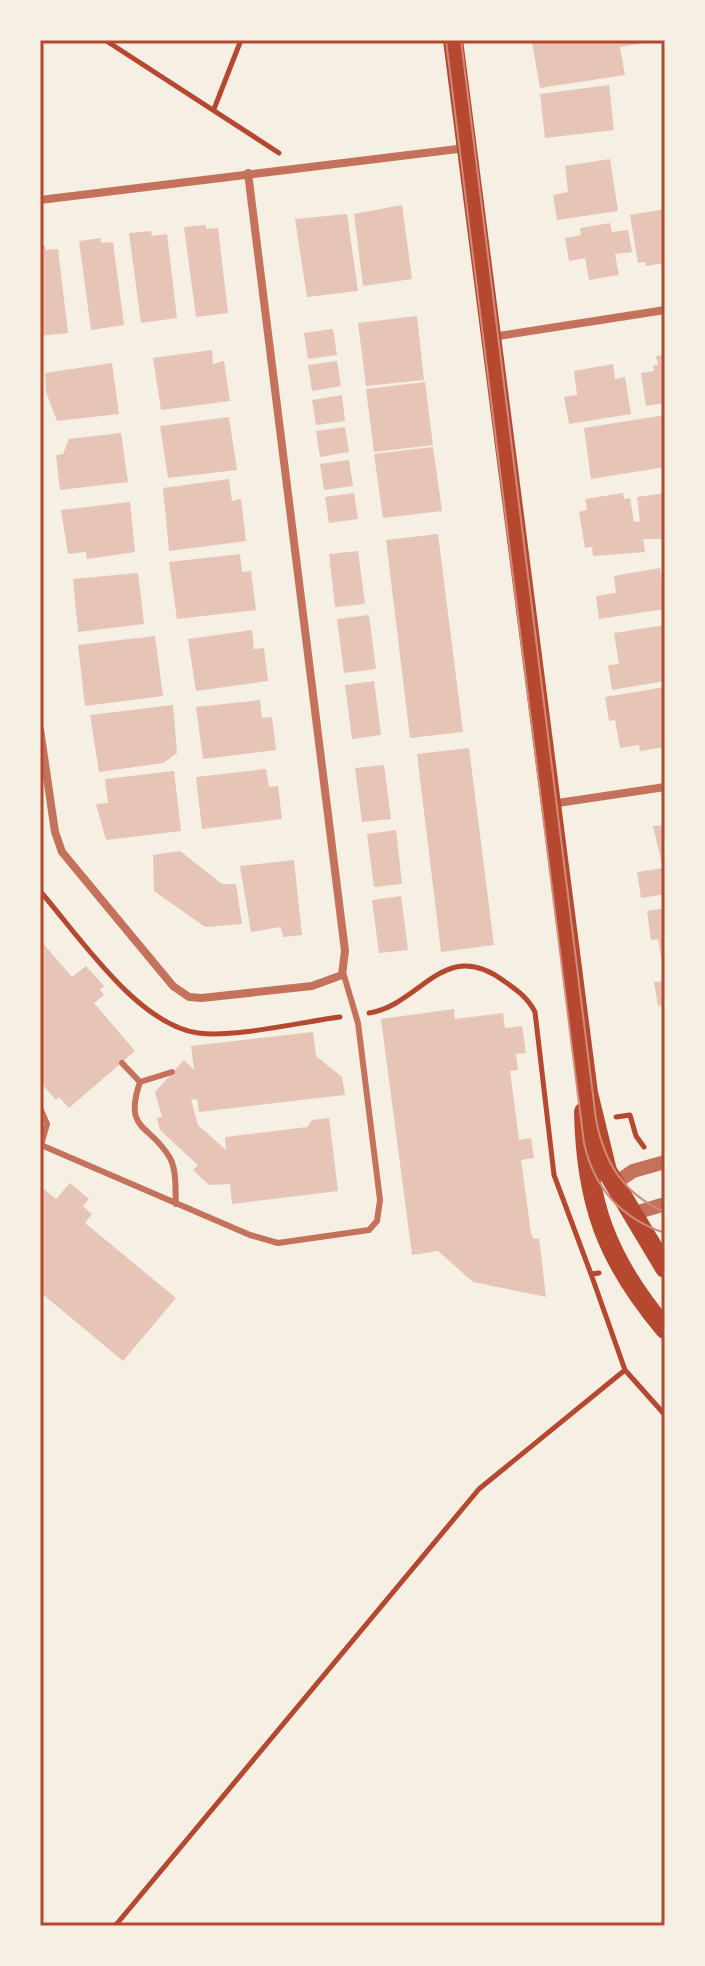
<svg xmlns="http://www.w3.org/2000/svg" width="705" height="1966" viewBox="0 0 705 1966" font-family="'Fira Sans Condensed',sans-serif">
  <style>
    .building { fill: #e6c5b7 }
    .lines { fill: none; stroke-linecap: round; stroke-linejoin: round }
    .path { stroke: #b5482f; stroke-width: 5 }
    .service { stroke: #c5725c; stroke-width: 6 }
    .minor { stroke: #c5725c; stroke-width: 8 }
    .tertiary { stroke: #c5725c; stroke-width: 14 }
    .primary { stroke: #b5482f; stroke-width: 20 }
    .tram { stroke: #cf8b77; stroke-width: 2 }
    .neatline { fill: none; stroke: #b5482f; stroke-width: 3 }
  </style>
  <rect width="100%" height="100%" fill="#f6efe4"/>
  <path class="building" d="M547,40H644L645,43L620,47L625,75L540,88L532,42Z
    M609,85L614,130L545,138L540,94Z
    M610,159L618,211L557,220L553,195L568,192L565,166Z
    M402,205L412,279L363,286L354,214Z
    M665,209V263L646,266L645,262L638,263L630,215Z
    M347,214L358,291L307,297L295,219Z
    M610,223L612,232L628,230L632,252L615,254L619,275L589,280L585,258L569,261L565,238L581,235L580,228Z
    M206,225V229L218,228L228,313L196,317L184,227Z
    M151,231L152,236L167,234L177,318L141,323L129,233Z
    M101,238V243L113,242L124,325L91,330L79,241Z
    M45,245L46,250L58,249L68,333L40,336V246Z
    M417,316L424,380L366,386L358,323Z
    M333,329L337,355L308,359L304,333Z
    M212,350L213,364L224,361L230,401L161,410L153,358Z
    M665,355V403L646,406L641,373L654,371L653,365H658L656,356Z
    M337,361L341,386L312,391L308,365Z
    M112,363L119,414L57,421L46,392L45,373Z
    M613,364L615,379L625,377L631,414L569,424L564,397L577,395L574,371Z
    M425,382L433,445L374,452L366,389Z
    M342,395L345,421L316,425L312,400Z
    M665,415V467L591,479L584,428Z
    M229,417L237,470L168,478L160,426Z
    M345,427L349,452L320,457L316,431Z
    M121,433L128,482L60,490L56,455L63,454L69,439Z
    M433,447L442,511L383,518L374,454Z
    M349,460L353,486L324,490L320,464Z
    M229,479L232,501L241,499L246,541L169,551L163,488Z
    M354,493L358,519L329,523L325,497Z
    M623,493L624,499L630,498L634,522L640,521L637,497L665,493V539H643L645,552L593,556L592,547L585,548L579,512L587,510L585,499Z
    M130,502L135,552L87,559L86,552L68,554L61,510Z
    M438,534L463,732L410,738L386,540Z
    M358,551L365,604L335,607L329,554Z
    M240,554L242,572L251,571L256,610L177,619L169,562Z
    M660,568L665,609L599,619L596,596L616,593L614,576Z
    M138,573L144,624L78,632L73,579Z
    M369,615L376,669L344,673L337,619Z
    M665,625V644H662L665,681L612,690L608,665L619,664L614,633Z
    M252,630L254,649L264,648L268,681L196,691L188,639Z
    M155,636L163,696L85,706L78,645Z
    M374,681L381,735L352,739L345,685Z
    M665,687V747L640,751L639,745L620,748L615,720L609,721L605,697Z
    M260,700L262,718L272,717L276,750L203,759L196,707Z
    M173,705L177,753L163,763L99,772L90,715Z
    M469,748L494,945L441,952L417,754Z
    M384,765L391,819L362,822L355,768Z
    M266,769L269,787L278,786L282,819L202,829L196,777Z
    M174,771L181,831L106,840L96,804L108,803L105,779Z
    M665,825V894L641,898L637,872L663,868L653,826Z
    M396,830L402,884L374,887L367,834Z
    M180,851L222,884H236L242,924L205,927L154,891L153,855Z
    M294,860L302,935L283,937L281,927L251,932L240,866Z
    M401,896L408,950L379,953L372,900Z
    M665,908V955L661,956L658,939L651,940L647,911Z
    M40,940L72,977L86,966L104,986L100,990L104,995L94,1003L135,1051L69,1108L59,1097L56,1100L40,1082Z
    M665,981V1005L658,1006L654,982Z
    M454,1009L455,1019L503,1013L505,1028L522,1026L526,1053L516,1054L518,1070L510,1071L519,1140L531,1138L534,1158L521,1160L531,1233L534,1239L539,1238L546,1297L473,1282L438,1251L412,1255L381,1019Z
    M313,1032L316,1056L342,1077L345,1095L199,1112L197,1099L191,1100L198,1125L226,1150L225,1137L307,1127L312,1120L329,1118L338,1191L232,1204L230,1184L209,1185L193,1170L198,1165L160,1130L157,1118L162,1117L155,1092L184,1060L194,1070L191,1046Z
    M70,1183L89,1199L83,1206L92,1214L85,1223L176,1298L123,1361L40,1292V1186L56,1199Z"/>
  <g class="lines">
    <path class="path" d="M105,40L279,153
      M214,109L241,40
      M40,891C79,936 138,1025 198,1033C236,1038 300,1022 340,1017
      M369,1013C421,1005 444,936 504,981C517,990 528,998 535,1012L554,1175L591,1274L599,1273
      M616,1117L630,1115L636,1136L644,1147
      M591,1274L625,1370L665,1415
      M115,1926L479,1489L625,1370"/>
    <path class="service" d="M122,1063L140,1082
      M172,1072L140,1082C123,1132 150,1123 170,1158C177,1171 175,1190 176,1204
      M40,1108L47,1124L41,1145L250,1235L278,1243L369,1230L377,1221L380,1200L358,1023L343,972"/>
    <path class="minor" d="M40,200L466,148
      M492,337L665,310
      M40,729L55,832L62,852L173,986L189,997L202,998L312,986L342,975L345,951L248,173
      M551,804L665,787"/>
    <path class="tertiary" d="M614,1184L633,1171L665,1162
      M632,1214L665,1204"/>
    <path class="primary" d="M453,40L588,1093L607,1171L665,1268
      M584,1112C586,1202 606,1259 665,1329"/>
    <path class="tram" d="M446,40L584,1143C594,1188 620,1218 665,1233
      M461,40L596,1119C604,1162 623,1194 665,1212"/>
  </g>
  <rect width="705" height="1966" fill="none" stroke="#f6efe4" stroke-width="84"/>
  <rect x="42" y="42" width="621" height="1882" class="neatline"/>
</svg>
